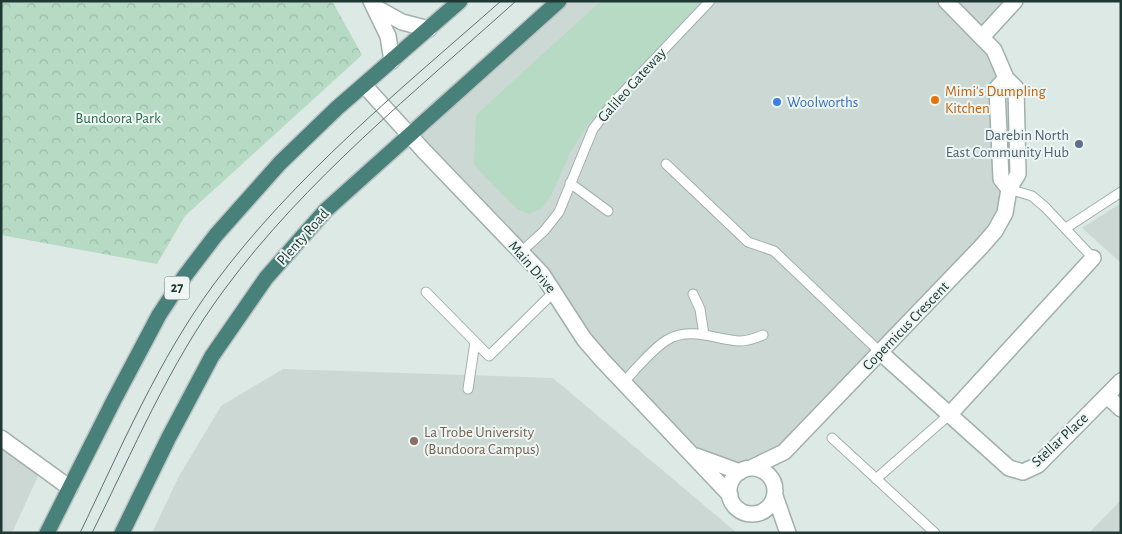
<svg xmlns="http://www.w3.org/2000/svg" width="1122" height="534" viewBox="0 0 1122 534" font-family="'Alegreya Sans',sans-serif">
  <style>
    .built { fill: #ccd8d4 }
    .green { fill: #b6dac4 }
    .forest { fill: url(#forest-crowns) }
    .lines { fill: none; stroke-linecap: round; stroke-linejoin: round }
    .service-casing { stroke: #a1b0ac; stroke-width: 11 }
    .minor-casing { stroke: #a1b0ac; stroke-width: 18 }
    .trunk-casing { stroke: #bcc3c2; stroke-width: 18 }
    .service { stroke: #fff; stroke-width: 9 }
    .minor { stroke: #fff; stroke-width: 15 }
    .trunk { stroke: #48807a; stroke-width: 15 }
    .tram { stroke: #5a7470; stroke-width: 1 }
    .food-dot { fill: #e8710a; stroke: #edf6f3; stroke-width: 2 }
    .shop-dot { fill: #3f7fe0; stroke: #edf6f3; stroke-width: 2 }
    .service-dot { fill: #5c6f8a; stroke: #edf6f3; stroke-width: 2 }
    .education-dot { fill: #8d6e63; stroke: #edf6f3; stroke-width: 2 }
    .labels { text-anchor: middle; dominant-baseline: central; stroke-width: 4; stroke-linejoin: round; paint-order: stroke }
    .shield { fill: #edf6f3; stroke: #5e716d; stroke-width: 1 }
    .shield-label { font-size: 14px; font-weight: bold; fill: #203834 }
    .street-label { font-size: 15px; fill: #203834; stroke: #edf6f3 }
    .food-label { font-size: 15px; fill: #c56008; stroke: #edf6f3; text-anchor: start }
    .shop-label { font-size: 15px; fill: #366cbe; stroke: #edf6f3; text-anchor: start }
    .park-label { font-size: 15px; fill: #2b6d4d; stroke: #edf6f3 }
    .service-label { font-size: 15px; fill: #4e5e75; stroke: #edf6f3; text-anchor: end }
    .education-label { font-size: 15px; fill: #785e54; stroke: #edf6f3; text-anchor: start }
  </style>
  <defs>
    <pattern id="forest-crowns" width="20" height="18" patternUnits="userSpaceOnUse" patternTransform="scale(1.25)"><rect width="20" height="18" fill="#b6dac4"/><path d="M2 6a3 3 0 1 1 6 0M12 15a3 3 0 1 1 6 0" fill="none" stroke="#9cbca9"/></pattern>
  </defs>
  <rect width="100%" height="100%" fill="#dde9e5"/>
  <path class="built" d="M558,1H1015L982,36L1006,78L997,88L1009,189L1002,219L784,452L751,468L692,455L409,134Z
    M1121,203V263L1082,228Z
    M283,369L553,378L737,533H152L179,476L221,406Z
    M1,448L39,474L12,533H1Z
    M1121,500V533H1089Z"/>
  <path class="green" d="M601,1H702L588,124L571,151L551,196L542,208L529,214L517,209L474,165L476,115Z"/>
  <path class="forest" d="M1,1H332L362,55L185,216L157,264L1,235Z"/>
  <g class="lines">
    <g class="service-casing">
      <path id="service" d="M666,164L748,242L774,251L881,353
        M570,183L608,211
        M1009,189L1032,196L1045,207L1093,258
        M1066,228L1121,192
        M521,252L544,231L559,212L593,129L614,102L710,1
        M426,292L489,356L555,291
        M693,294L700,309L704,335
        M623,383C636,369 651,350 667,340C690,326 717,340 740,341C748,341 756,338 763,335
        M468,389L475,342
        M832,438L935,533
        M876,479L950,414"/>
    </g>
    <g class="minor-casing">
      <path id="minor" d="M371,1L388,36L392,61
        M375,7L402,22L429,29
        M982,37L1015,1
        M1006,78L997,88L1001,179L1009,189
        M364,85L424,151L542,274L584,339L603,361L730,495
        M881,353L1009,468L1023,472L1038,465L1121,381
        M1107,396L1121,409
        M950,414L1093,258
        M1,438L70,488
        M696,456L740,472
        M751,468L784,452L981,247L995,231L1005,213L1009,189L1018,174L1016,88L1006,78L994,50L946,1
        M729 491a23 23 0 1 1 46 0a23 23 0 1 1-46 0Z
        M775,496L788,533"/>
    </g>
    <g class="trunk-casing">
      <path id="trunk" d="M47,533L114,400L159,315L184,277L216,235L280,163L337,108L460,1
        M122,533L169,437L212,356L266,278L326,210L559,1"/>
    </g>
    <use href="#service" class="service"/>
    <use href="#minor" class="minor"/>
    <use href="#trunk" class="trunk"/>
    <path class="tram" d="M80,533C121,448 158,360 214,284C294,176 400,90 501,1
      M92,533C133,451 169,364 224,290C306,179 414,93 516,1"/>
  </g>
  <circle class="food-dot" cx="935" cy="100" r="5"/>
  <circle class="shop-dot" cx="777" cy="102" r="5"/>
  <circle class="service-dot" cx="1079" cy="144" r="5"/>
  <circle class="education-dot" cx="414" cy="441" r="5"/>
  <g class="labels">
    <rect class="shield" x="164.5" y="276.5" width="25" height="23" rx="4"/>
    <g class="shield-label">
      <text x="177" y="288">27</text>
    </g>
    <g class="street-label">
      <text transform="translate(632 85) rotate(-48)">Galileo Gateway</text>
      <text transform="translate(303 237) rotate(-48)">Plenty Road</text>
      <text transform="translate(532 267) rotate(49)">Main Drive</text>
      <text transform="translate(906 326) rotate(-46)">Copernicus Crescent</text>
      <text transform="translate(1060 440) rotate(-43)">Stellar Place</text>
    </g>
    <g class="food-label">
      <text x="945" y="91">Mimi's Dumpling<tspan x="945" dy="17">Kitchen</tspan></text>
    </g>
    <g class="shop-label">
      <text x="787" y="102">Woolworths</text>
    </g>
    <g class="park-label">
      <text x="118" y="118">Bundoora Park</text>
    </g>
    <g class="service-label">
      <text x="1069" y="135">Darebin North<tspan x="1069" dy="17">East Community Hub</tspan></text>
    </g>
    <g class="education-label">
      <text x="424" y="432">La Trobe University<tspan x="424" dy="17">(Bundoora Campus)</tspan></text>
    </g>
  </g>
  <rect width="1122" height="534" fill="none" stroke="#203834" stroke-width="5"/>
</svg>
